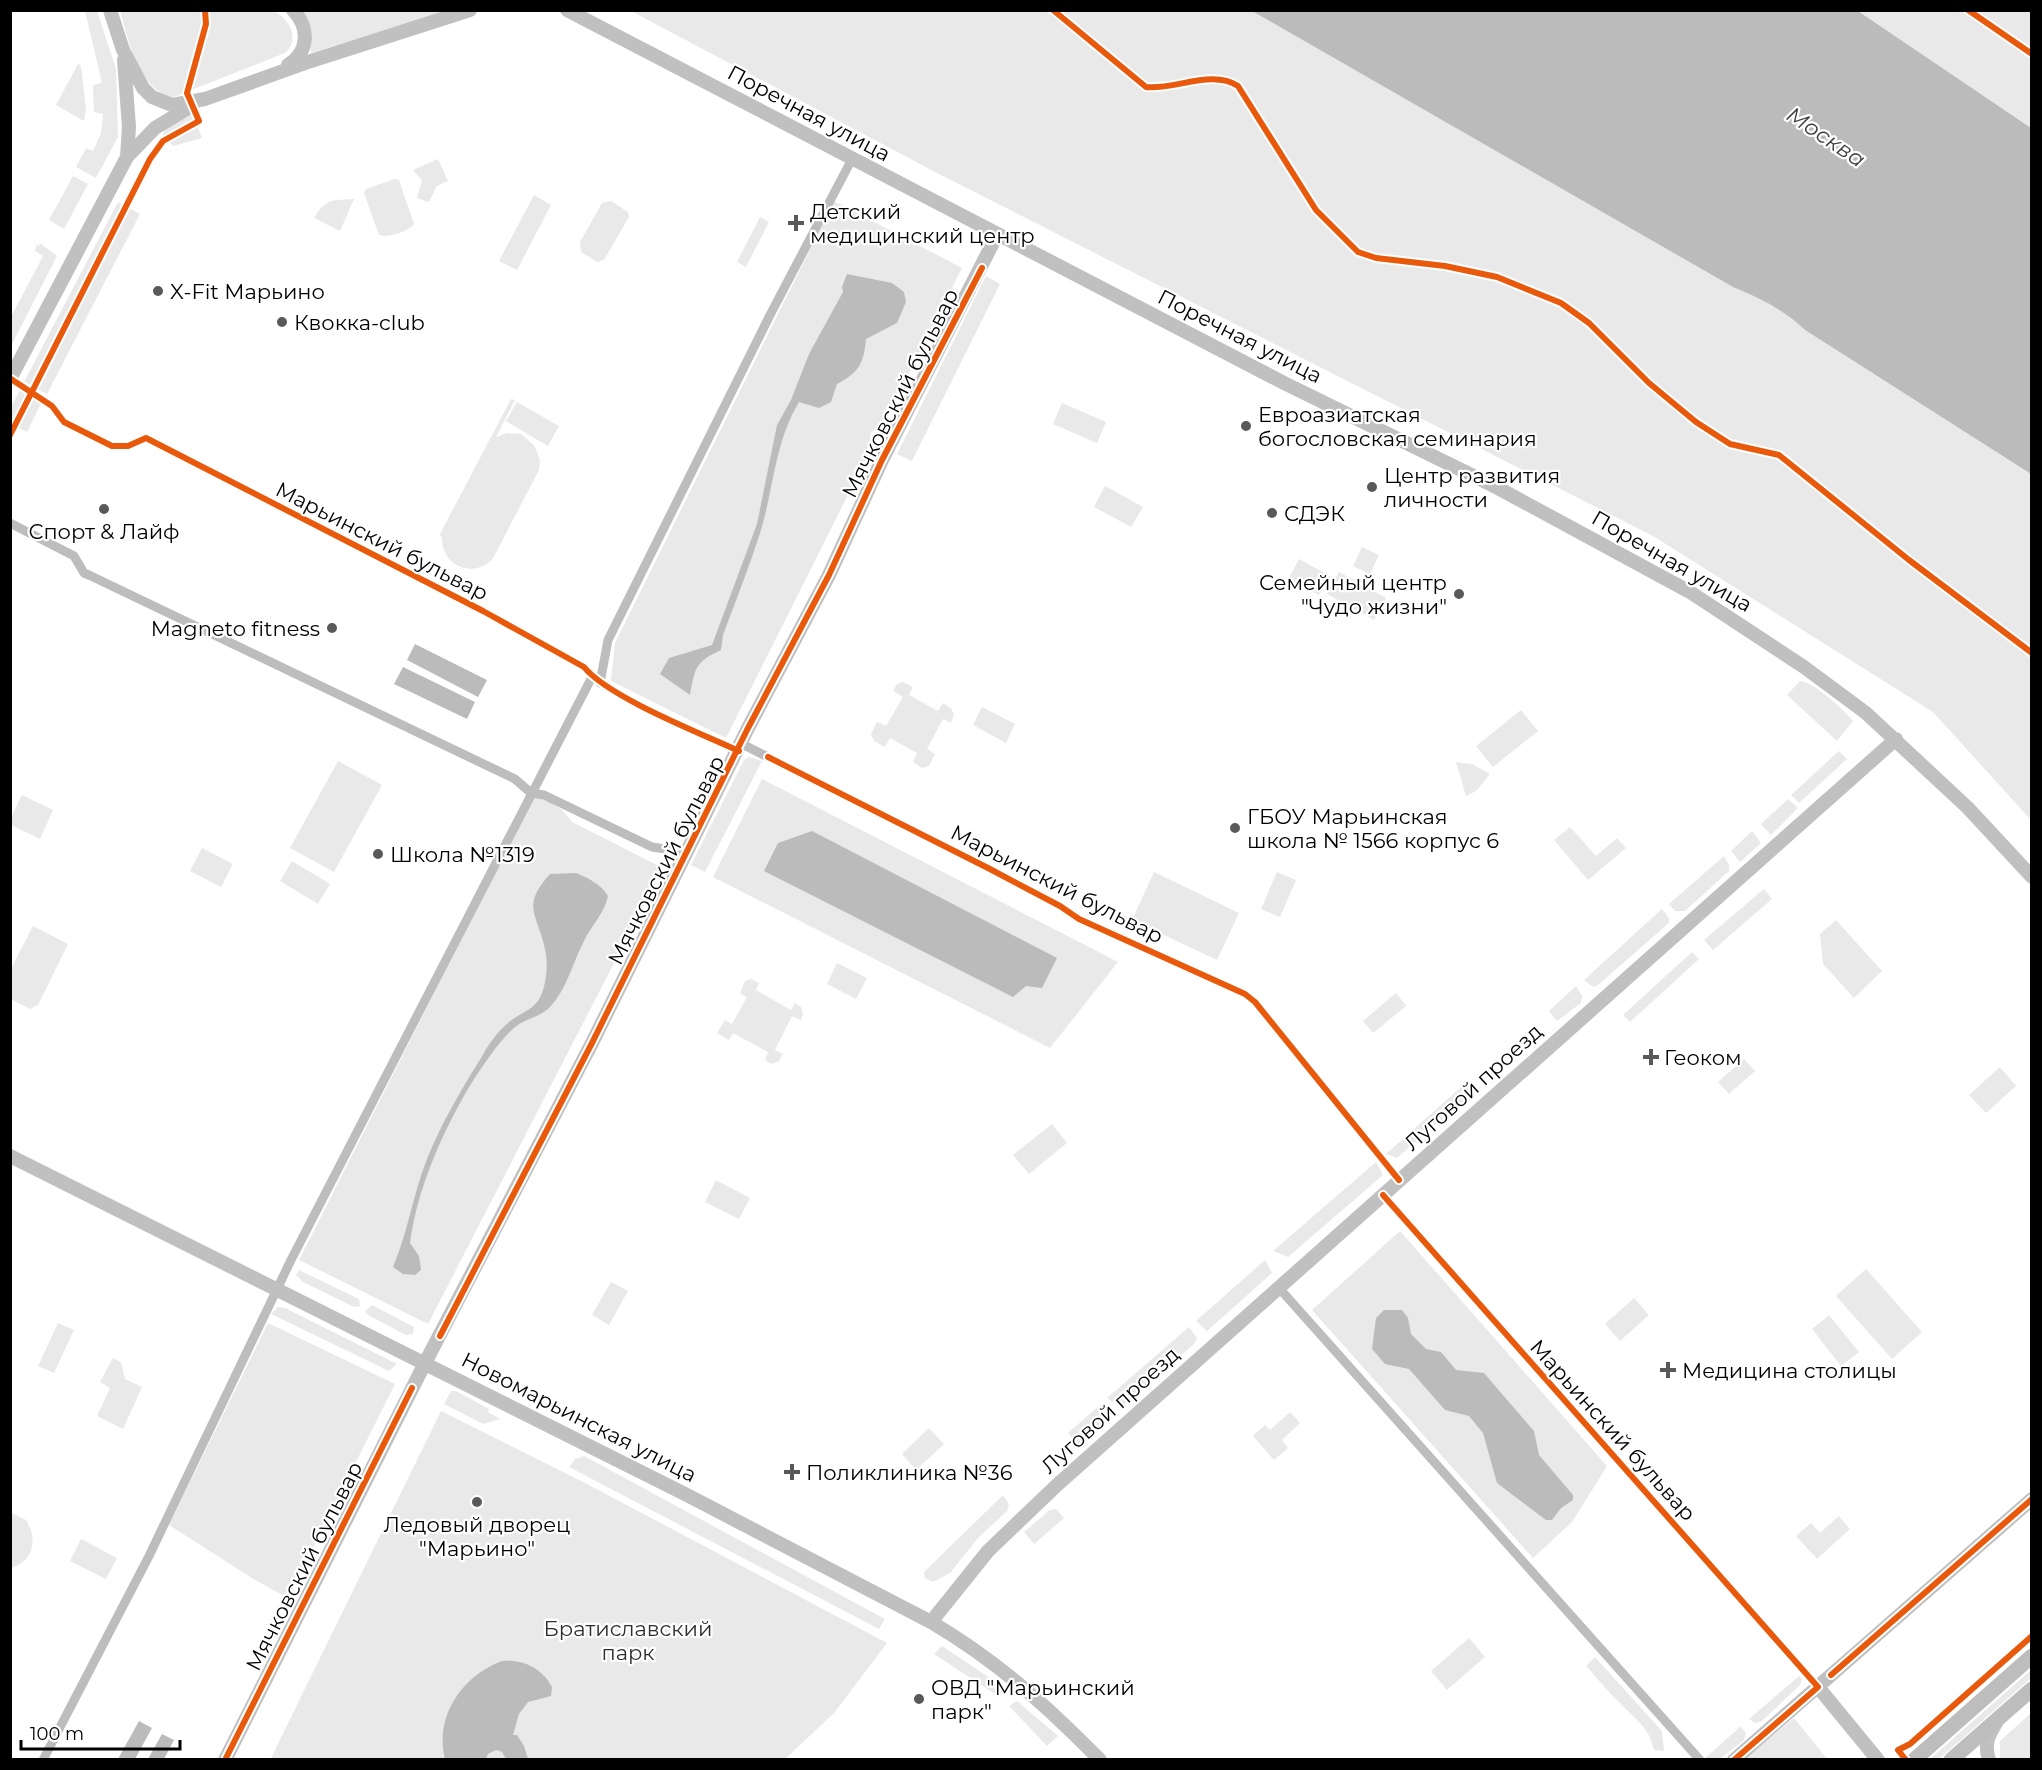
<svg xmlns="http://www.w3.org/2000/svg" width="2042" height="1770" viewBox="0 0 2042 1770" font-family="Montserrat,sans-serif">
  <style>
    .green { fill: #e9e9e9 }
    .water { fill: #bbb }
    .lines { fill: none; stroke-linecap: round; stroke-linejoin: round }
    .street { stroke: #bdbdbd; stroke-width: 9 }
    .secondary { stroke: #c0c0c0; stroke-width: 14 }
    .primary { stroke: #bdbdbd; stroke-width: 15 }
    .cycleway-casing { stroke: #fff; stroke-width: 10 }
    .cycleway { stroke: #e8590c; stroke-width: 6 }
    .poi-dot { fill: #595959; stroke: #fff; stroke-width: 2 }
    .labels { text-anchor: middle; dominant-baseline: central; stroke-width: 4.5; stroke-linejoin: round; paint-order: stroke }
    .street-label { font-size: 21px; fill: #000; stroke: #fff }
    .poi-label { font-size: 21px; fill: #000; stroke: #fff; text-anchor: start }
    .park-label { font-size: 21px; fill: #2e2e2e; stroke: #fff }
    .water-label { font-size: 22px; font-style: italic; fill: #3f3f3f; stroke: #fff }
  </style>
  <rect width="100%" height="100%" fill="#fff"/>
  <path class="green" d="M303,10L447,11L311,53L310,26Z
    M85,11H97L116,69L118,137L96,178L76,167L86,148L93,151L101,133L103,114L94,112L93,85L102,83Z
    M120,11H273C289,18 301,39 285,53L171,98C136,84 130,44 120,11Z
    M631,11H1252L1733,287C1758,297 1786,311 1805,330L2031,474V820L1933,712L1653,536L937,173Z
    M1858,11H2031V128Z
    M78,64L81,66L86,108L84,121L56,105Z
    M192,112L202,138L173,146L163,136L165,128Z
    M438,159L448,181L437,186L429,202L417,198L422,180L413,170Z
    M73,176L88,184L64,229L49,220Z
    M395,179L399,180L414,224C408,232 389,238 379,235L364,193L366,189Z
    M534,195L551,205L517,270L499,261Z
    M354,199L340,231L314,218C327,197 332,201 354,199Z
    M611,201L628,212L629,217L604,260L597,262L581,252L580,242L602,203Z
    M834,201L962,268L885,421L871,433L866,459L726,738L611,681L615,643Z
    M118,202L140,214L47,394L24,382Z
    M760,217L769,222L746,267L737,262Z
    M41,244L57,256L11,346V317L43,256L35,251L36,246Z
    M986,276L1000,284L912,461L897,454Z
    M20,390L41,403L27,432L11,424V407Z
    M511,399L515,400L496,437L507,433L521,434L534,445L540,460L539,470L492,560C471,579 441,565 442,537L439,536Z
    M517,402L559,426L548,446L506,421Z
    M1062,403L1106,422L1097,443L1053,424Z
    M1105,486L1143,507L1131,527L1094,507Z
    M1362,547L1379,555L1370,574L1353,566Z
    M1299,559L1330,576L1319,595L1289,578Z
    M1339,572L1386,598L1374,620L1327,594Z
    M1800,681C1814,682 1844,710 1853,721L1837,741L1787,695Z
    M903,682L913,687L909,695L938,711L943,703L951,708L954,714L951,723L943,719L927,749L935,754L929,766L922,768L913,762L917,753L890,738L885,747L874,741L871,734L877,722L886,726L903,697L893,691L897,684Z
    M982,707L1015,724L1006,743L973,725Z
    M1521,710L1538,731L1493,767L1476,746Z
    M1839,751L1847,759L1799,803L1791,795Z
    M749,757L762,761L705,872L691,865L744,760Z
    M338,761L382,785L334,872L290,848Z
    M1456,762L1472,764L1490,774L1476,791L1466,796Z
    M762,779L1118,962L1050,1048L713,877Z
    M22,795L53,810L40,839L11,825V818Z
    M533,798C550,799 563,808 572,822L663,868L428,1324L299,1260Z
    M1788,799L1798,808L1771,835L1761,824Z
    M1570,827L1596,856L1617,838L1626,848L1588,880L1554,840Z
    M1752,831L1761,843L1740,862L1731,851Z
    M202,848L233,864L221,887L190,871Z
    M1724,856L1729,865V871L1685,911H1675L1669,904Z
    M292,861L330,884L318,904L280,881Z
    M1154,872L1239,913L1217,960L1132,920Z
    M1277,872L1296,880L1280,917L1261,909Z
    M1764,889L1772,899L1713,950L1704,940Z
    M1662,909L1669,918V923L1598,985L1593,987L1584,980Z
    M1836,920L1882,971L1854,998L1823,964L1820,934Z
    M33,926L68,944L38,1005L30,1009L11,999V969Z
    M1692,952L1699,959L1630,1022L1623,1015Z
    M837,963L867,978L856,999L827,984Z
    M751,979L759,983L756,990L791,1010L795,1003L801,1007L803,1014L801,1020L792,1016L775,1050L783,1054L779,1061L771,1064L765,1060L768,1052L733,1033L729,1040L717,1033L725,1020L732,1024L747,997L740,993L745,981Z
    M1576,986L1582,996L1581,1003L1557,1021L1549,1011Z
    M1396,993L1406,1006L1373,1033L1363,1021Z
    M1744,1059L1755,1071L1729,1094L1718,1082Z
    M2000,1067L2016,1086L1986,1113L1969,1095Z
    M1469,1080L1476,1090L1397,1158L1386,1154Z
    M1052,1124L1067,1143L1029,1174L1013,1155Z
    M1376,1162L1383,1175L1288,1257L1273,1251Z
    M716,1180L750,1198L739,1219L705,1202Z
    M1400,1231L1607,1466L1572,1522L1533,1558L1312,1310Z
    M1265,1260L1272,1273L1207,1331L1196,1321Z
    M1866,1269L1922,1332L1892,1359L1836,1296Z
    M299,1270L359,1299L360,1306L354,1307L303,1282L296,1275Z
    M611,1282L628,1291L609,1325L592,1315Z
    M1634,1298L1649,1315L1620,1341L1605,1324Z
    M372,1305L414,1327L413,1334L406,1335L368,1315L365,1311Z
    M278,1307L285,1308L397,1364L389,1371L271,1314Z
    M1829,1315L1859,1352L1841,1366L1812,1329Z
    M58,1323L74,1330L54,1373L38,1366Z
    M268,1323L395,1384L288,1598L255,1580L169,1525Z
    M1189,1327L1197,1338L1194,1344L1123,1405L1119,1406L1107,1398Z
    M113,1358L121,1362L125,1379L142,1387L123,1429L97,1416L110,1388L100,1382Z
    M451,1391H456L489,1409L488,1412L500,1419L483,1424L444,1404Z
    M1101,1404L1108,1417L1080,1446L1068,1433Z
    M441,1411L587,1484L887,1643L834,1713L785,1759L270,1760Z
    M1290,1412L1300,1423L1282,1440L1288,1448L1274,1460L1253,1436L1265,1425L1270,1430Z
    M929,1428L944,1444L916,1470L902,1454Z
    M584,1456L885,1619L879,1629L569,1467L575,1459Z
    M1003,1495L1009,1504L1007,1511L978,1538L950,1573L933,1582L925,1578L924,1572Z
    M1056,1509L1064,1518L1034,1544L1024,1532L1050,1510Z
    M10,1512L26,1520C38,1539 34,1561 11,1568Z
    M1839,1516L1850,1529L1817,1559L1796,1536L1811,1523L1820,1533Z
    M81,1539L117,1558L106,1579L70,1561Z
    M1469,1638L1485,1657L1447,1690L1431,1671Z
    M942,1646L1002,1686L1006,1689L998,1696L934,1654Z
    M1595,1657L1662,1731L1664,1751L1654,1750C1649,1727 1637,1721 1622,1705C1609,1693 1598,1679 1586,1666Z
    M2031,1670V1678L1939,1759H1930Z
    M1799,1676L1802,1679L1800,1685L1762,1721L1755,1723L1749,1719Z
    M1017,1701L1058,1736L1047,1746L1009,1706Z
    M2031,1713V1759H2000V1741Z
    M1794,1718L1827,1759H1745Z
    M1741,1726L1746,1734L1744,1740L1720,1759L1703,1760Z"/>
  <path class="water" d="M1252,11H1858L2031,128V474L1805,330C1786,311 1758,297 1733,287Z
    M847,274L892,283L904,292L906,302L897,323L866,339C864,364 858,373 837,384L831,402L819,408L799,402C775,442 774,486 761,530C750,565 736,600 723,635L721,650C695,662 695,668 690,695L660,674L669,658L712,645L757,524L777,425L791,400L809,354L843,292L842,287Z
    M415,644L487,680L478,697L407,660Z
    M403,667L475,702L467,719L394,684Z
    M812,831L1057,958L1042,988L1026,986L1013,997L764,871L778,843Z
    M576,873C588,878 601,884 608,896C605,912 592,925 585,939C573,961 567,990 549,1008C542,1015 530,1018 521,1023C512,1028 502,1040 495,1049C456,1100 418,1179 410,1243L419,1256L421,1270L415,1275L403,1274L393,1267C408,1232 413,1194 427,1159C441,1124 461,1090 481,1058C488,1045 497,1032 509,1022C521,1012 536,1010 542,993C547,979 548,963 545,949C538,914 520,907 550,874Z
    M1384,1310H1402L1408,1318L1411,1334L1426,1349L1441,1352L1456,1370L1484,1373L1534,1431L1539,1455L1573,1495V1500L1561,1508L1552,1520H1546L1497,1483L1483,1433L1469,1416L1445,1410L1409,1369L1385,1364L1372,1349L1376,1318Z
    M502,1661C523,1659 542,1668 552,1687L551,1696L528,1702L519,1714L513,1735H517L524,1746L528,1759H506L502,1752L496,1750L488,1754L486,1759H445C434,1716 463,1675 502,1661Z
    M139,1721L152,1728L135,1759H118Z
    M162,1734L174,1740L164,1759H148Z"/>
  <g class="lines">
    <path class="street" d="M11,379L52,406L64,422L112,446H128L146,438L483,611L584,667C608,697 700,733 739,751
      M10,523L74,556L84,573L91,576L515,779L531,793L544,795L652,847L665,849L685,859
      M600,683L608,640L770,315L852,159
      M742,744L988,868L1060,906L1079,919L1245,994L1255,1002L1399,1180
      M1383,1195L1818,1687
      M1279,1288L1700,1760
      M43,1760L149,1556L291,1260L592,677"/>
    <path class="secondary" d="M110,10L123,50L143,88L152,97L172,105L205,99L311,61L470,10
      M567,10L1284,383L1496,487L1690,592L1804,667L1866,713L1968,808L2032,877
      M124,60L129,127L127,157
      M288,65C309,52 310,28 293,10
      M10,379L127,157L155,128L193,105
      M10,1156L685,1494L931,1622C997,1661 1046,1705 1100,1760
      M931,1622L988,1551L1057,1485L1896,739
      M1818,1687L1878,1760
      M225,1760L425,1363L592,1043L747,730L829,575L882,460L997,235
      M1734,1760L2032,1499
      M1989,1760C1984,1744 1988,1736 1996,1723"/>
    <path class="primary" d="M1914,1760L2032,1656
      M1951,1760L2032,1689"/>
    <g class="cycleway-casing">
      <path id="cycleway" d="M1053,10L1146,87C1175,90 1212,69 1238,86L1316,210L1358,252L1376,258L1445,266L1497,277L1561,303L1589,323L1649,383L1696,422L1730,444L1779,455L1909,560L2032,653
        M1968,10L2032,54
        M11,379L52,406L64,422L112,446H128L146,438L483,611L584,667C608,697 700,733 739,751
        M10,435L150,159L163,141L199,121L187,93L206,24L205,10
        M768,757L988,868L1060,906L1079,919L1245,994L1255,1002L1399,1180
        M1383,1195L1818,1687L1734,1760
        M440,1336L592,1043L747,730L829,575L882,460L982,268
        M1831,1675L2032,1499
        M225,1760L412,1388
        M1906,1760L1898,1750L1910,1744L2032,1636"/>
    </g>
    <use href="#cycleway" class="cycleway"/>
  </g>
  <g class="poi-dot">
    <path d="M793 214h6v6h6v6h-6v6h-6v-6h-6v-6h6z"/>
    <circle cx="158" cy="291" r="6"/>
    <circle cx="282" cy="322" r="6"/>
    <circle cx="1246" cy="426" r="6"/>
    <circle cx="1372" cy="487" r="6"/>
    <circle cx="104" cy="509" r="6"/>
    <circle cx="1272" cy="513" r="6"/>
    <circle cx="1459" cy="594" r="6"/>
    <circle cx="332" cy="628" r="6"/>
    <circle cx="1235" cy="828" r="6"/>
    <circle cx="378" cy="854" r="6"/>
    <path d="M1648 1048h6v6h6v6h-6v6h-6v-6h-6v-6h6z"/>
    <path d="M1665 1361h6v6h6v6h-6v6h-6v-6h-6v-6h6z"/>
    <path d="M789 1463h6v6h6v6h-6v6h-6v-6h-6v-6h6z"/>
    <circle cx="477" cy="1502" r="6"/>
    <circle cx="919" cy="1699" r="6"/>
  </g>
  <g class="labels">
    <g class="street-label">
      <text transform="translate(809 113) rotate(28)">Поречная улица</text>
      <text transform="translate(1240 336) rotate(27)">Поречная улица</text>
      <text transform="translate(900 393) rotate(-63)">Мячковский бульвар</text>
      <text transform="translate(382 541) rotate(27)">Марьинский бульвар</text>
      <text transform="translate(1672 561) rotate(30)">Поречная улица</text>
      <text transform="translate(666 860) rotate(-63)">Мячковский бульвар</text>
      <text transform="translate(1057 884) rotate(27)">Марьинский бульвар</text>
      <text transform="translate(1473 1087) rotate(-42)">Луговой проезд</text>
      <text transform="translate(1110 1410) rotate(-42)">Луговой проезд</text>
      <text transform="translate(579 1417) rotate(27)">Новомарьинская улица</text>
      <text transform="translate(1613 1430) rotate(48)">Марьинский бульвар</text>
      <text transform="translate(304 1566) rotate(-63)">Мячковский бульвар</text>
    </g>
    <g class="poi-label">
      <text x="810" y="211">Детский<tspan x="810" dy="24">медицинский центр</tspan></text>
      <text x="170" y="291">X-Fit Марьино</text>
      <text x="294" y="322">Квокка-club</text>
      <text x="1258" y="414">Евроазиатская<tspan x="1258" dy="24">богословская семинария</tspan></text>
      <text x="1384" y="475">Центр развития<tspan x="1384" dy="24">личности</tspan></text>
      <text x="1284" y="513">СДЭК</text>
      <text x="104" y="531" text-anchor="middle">Спорт &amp; Лайф</text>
      <text x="1447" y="582" text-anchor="end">Семейный центр<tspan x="1447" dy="24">"Чудо жизни"</tspan></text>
      <text x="320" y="628" text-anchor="end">Magneto fitness</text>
      <text x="1247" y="816">ГБОУ Марьинская<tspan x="1247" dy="24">школа № 1566 корпус 6</tspan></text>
      <text x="390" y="854">Школа №1319</text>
      <text x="1664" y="1057">Геоком</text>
      <text x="1682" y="1370">Медицина столицы</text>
      <text x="806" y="1472">Поликлиника №36</text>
      <text x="477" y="1524" text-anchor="middle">Ледовый дворец<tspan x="477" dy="24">"Марьино"</tspan></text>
      <text x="931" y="1687">ОВД "Марьинский<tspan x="931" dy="24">парк"</tspan></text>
    </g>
    <g class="park-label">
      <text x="628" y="1628">Братиславский<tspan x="628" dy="24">парк</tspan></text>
    </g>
    <g class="water-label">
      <text transform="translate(1826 137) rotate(34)">Москва</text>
    </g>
  </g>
  <rect width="2042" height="1770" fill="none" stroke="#000000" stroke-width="24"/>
  <path d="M21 1740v9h159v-9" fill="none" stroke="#000000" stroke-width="3"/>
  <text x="30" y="1740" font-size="18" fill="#000000" stroke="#ffffff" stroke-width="4.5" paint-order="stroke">100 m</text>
</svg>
